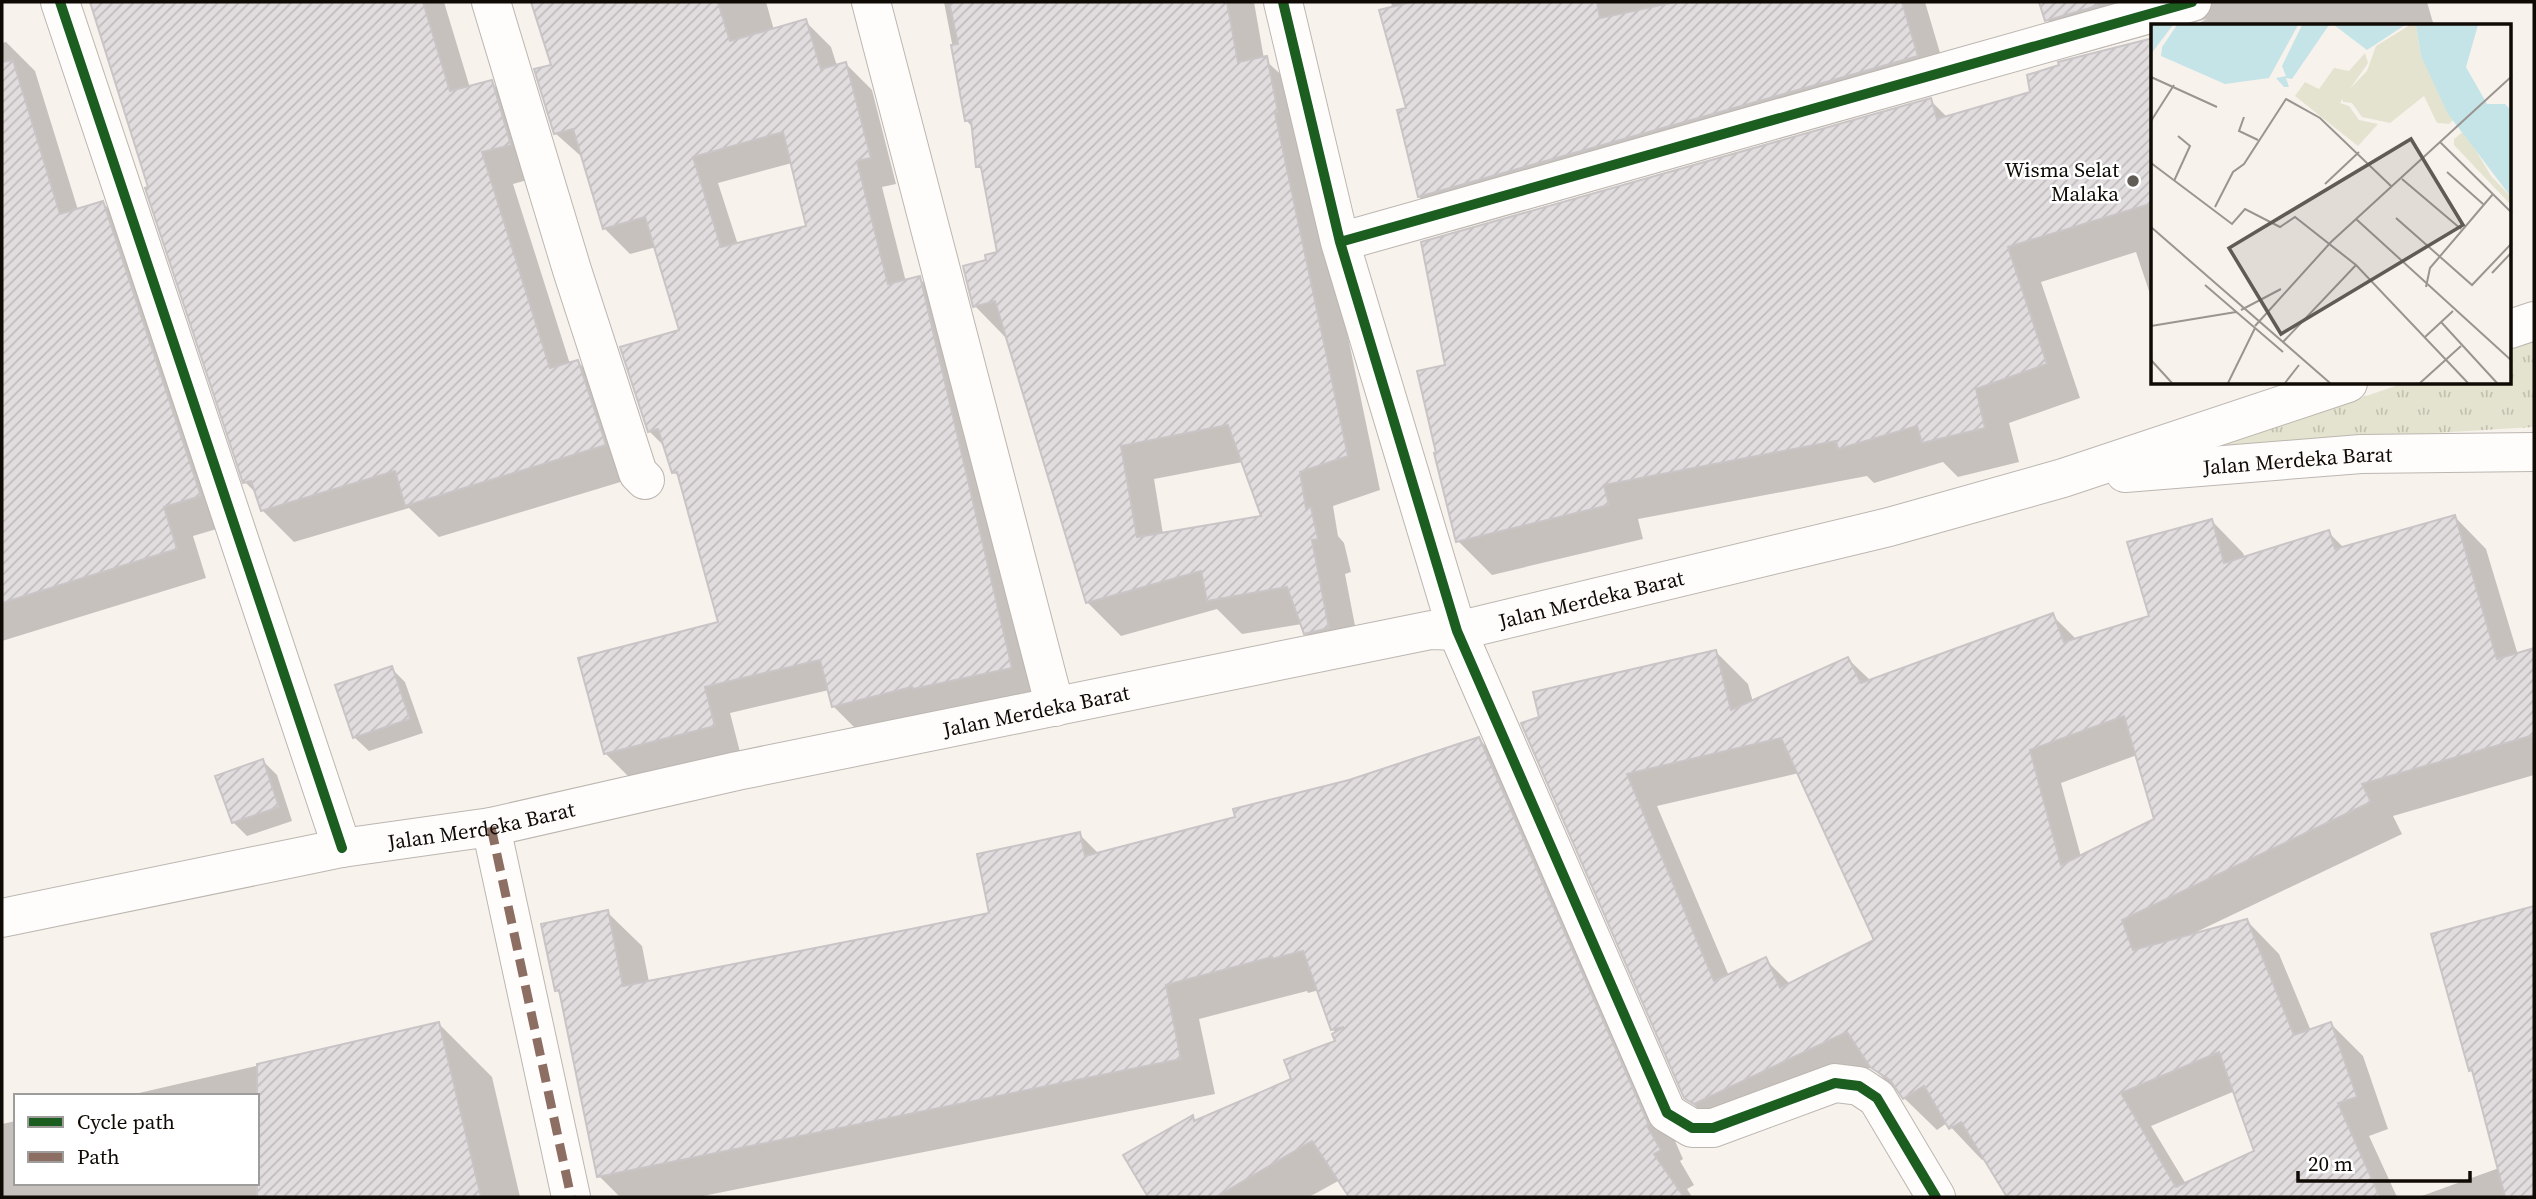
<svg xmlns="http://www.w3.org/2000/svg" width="2536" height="1199" viewBox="0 0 2536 1199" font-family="'Source Serif 4',serif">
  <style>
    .grass { fill: url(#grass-tufts) }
    .shadow { fill: #0003; fill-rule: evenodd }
    .building { fill: url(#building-hatch); stroke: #c9c4c6; stroke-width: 2; fill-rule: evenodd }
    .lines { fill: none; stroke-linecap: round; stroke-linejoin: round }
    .minor-casing { stroke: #bcb6b0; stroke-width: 40 }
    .secondary-casing { stroke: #bcb6b0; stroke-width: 40 }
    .minor { stroke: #fefdfc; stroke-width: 38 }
    .secondary { stroke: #fefdfc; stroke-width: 38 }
    .quiet { stroke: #8d6e63; stroke-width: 9; stroke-dasharray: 18 9; stroke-linecap: butt }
    .cycleway-casing { stroke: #fff; stroke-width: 15 }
    .cycleway { stroke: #1b5e20; stroke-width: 10 }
    .poi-dot { fill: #615b56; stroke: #fff; stroke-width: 2.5 }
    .labels { text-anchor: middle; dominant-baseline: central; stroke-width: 5; stroke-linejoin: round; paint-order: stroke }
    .poi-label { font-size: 21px; fill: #100a05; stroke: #fff; text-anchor: end }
    .street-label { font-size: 21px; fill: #100a05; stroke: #fff }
    .inset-road { fill: none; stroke: #9b9590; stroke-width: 2 }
    .view { fill: #615b56; fill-opacity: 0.15; stroke: #615b56; stroke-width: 3.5 }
    .inset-edge { fill: none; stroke: #100a05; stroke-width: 3.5 }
  </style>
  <defs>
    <pattern id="grass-tufts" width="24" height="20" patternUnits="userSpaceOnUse" patternTransform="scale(1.75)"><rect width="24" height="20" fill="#e4e3cf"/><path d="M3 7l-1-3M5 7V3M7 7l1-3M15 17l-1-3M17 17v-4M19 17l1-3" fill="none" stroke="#c3c1b0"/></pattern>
    <pattern id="building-hatch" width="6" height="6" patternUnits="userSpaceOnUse" patternTransform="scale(1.75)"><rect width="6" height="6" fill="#e1ddde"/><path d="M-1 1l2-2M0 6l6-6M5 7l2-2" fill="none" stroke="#c0bcbd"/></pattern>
  </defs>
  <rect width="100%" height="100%" fill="#f8f2ed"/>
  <path class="grass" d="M2534,339V427L2221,446L2404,383H2510V347Z"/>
  <path class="shadow" d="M92,2H444L470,88L491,82L523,114L542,176L513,184L570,364L578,362L610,394L637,477L439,537L409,508L294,542L262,510L257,494L245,482Z
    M533,2H766L774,30L805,21L831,47L837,66L846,64L872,90L896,184L882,187L906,282L919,278L946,304L1037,694L859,732L833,706L829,690L730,713L740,752L631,779L605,753L720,623L681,479L674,472L666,448L649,431L681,331L656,247L630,254L604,228L583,158L555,133L553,66ZM792,163L808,227L738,245L718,183Z
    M944,2H1254L1264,59L1300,92L1308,146L1380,490L1333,506L1338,536L1344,543L1351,572L1345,574L1362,662L1339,667L1305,633L1302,624L1242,634L1217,609L1121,636L1087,602L1008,340L975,306L988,262L999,253L984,172L978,166L973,128L967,121ZM1243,462L1263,517L1163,534L1154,479Z
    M1391,2H1925L1951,90L1453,231L1419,197L1408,109Z
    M2041,2H2427L2434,26H2193L2207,19L2179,26H2153V34L2081,54L2047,20Z
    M2153,38V303L2136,252L2041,282L2080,398L2009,423L2019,462L1958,477L1943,462L1874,483L1867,476L1638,519L1643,539L1492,575L1458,541L1447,366L1930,100L1948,118L2067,84L2061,64Z
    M6,42L35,71L78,210L103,203L132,232L230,525L193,536L206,578L2,641V43Z
    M2454,516L2486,549L2518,655L2534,650V775L2393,816L2402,834L2190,935L2247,921L2279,954L2311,1031L2331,1024L2363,1056L2388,1129L2369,1136L2397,1197H2008L1985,1158L1982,1160L1947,1123L1937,1130L1872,1067L1727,1135L1719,1130L1686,1097L1523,724L1716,652L1748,684L1753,702L1848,659L1871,681L2052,615L2077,640L2151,617L2211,520L2243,553L2245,558L2328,532L2344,548ZM2137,755L2156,820L2081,857L2061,783ZM1799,773L1876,941L1791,985L1765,959L1729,976L1657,806ZM2235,1091L2256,1152L2186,1184L2151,1126Z
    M391,668L405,682L423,733L369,751L354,737Z
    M1479,739L1513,774L1683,1159L1680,1161L1694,1185L1687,1189L1692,1197H1351L1340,1180L1309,1197H1150L1126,1156L1192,1117L1197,1122L1294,1080L1337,1042V1033L1332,1029L1319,990L1308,993L1307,991L1199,1019L1215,1094L698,1197H620L599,1176L562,996L556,990L607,912L642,946L649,982L991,914L1079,834L1099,854L1237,818Z
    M263,761L277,775L292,821L247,836L233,822Z
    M2534,908V1197H2419L2499,1168L2474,1073L2471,1070L2433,936Z
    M439,1024L492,1077L520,1197H2V1124L16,1121V1183H257V1096H126Z"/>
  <path class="building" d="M90,2H423L450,91L492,80L511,145L482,152L550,368L578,360L606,445L405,506L395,471L261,511L251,481L243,483L145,188L148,187Z
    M531,2H718L730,41L806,19L821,69L846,62L871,158L857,161L888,284L920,276L1012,668L913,689L912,687L832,707L820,660L705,687L715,726L604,754L578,658L718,622L677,472L672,473L658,429L648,432L620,347L679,330L645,217L603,229L573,129L554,134L534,69L551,65ZM783,132L806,226L721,247L693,157Z
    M949,2H1227L1238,62L1267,56L1278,112L1275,113L1348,456L1300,472L1306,508L1311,507L1318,539L1312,540L1329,628L1304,634L1287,587L1207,601L1201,571L1086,603L995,301L973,307L963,266L986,260L985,255L997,252L981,167H976L971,120L965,121L951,45L958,44ZM1228,425L1261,516L1137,537L1121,446Z
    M1411,2H1597L1600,18L1675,2H1902L1918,56L1418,197L1397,110L1406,108L1379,10Z
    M2039,2H2096L2097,6L2045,21Z
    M2153,38V203L2008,247L2047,364L1976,389L1985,428L1922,443L1917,426L1838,449L1836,441L1604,485L1609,505L1456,542L1434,453H1436L1417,371L1445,365L1421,242L1931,98L1937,119L2030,92L2027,75L2059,65L2058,62Z
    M13,60L60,214L103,201L201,496L164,507L177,549L2,603V62Z
    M2455,515L2497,659L2534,648V735L2362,784L2371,802L2122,920L2133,950L2247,919L2294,1035L2331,1022L2357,1097L2338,1103L2380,1197H2007L1961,1122L1949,1129L1924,1086L1903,1099L1890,1080L1870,1067L1847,1032L1694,1104L1684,1098L1521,723L1539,717L1533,692L1716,650L1731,710L1848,657L1861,683L2053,613L2064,642L2149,616L2127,542L2212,519L2224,563L2329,530L2335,549ZM2124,716L2154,819L2061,865L2030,750ZM1781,738L1874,940L1780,988L1766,957L1714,981L1627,774ZM2219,1052L2254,1151L2176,1187L2121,1093Z
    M392,666L410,719L353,738L335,685Z
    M1479,737L1649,1125L1647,1126L1661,1150L1654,1154L1684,1197H1349L1312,1141L1216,1197H1148L1123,1155L1193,1115L1194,1121L1291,1079L1284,1060L1335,1041L1332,1034L1344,1027L1331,1030L1303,951L1272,959V957L1166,985L1181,1059L597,1177L559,990L555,991L541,924L608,910L623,986L911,929L989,913L977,854L1080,832L1085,856L1235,817L1233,809L1349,780Z
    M263,759L279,807L232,823L215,776Z
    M2534,906V1197H2505L2472,1070L2469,1071L2431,934Z
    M439,1022L481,1197H257V1064Z"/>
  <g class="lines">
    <g class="minor-casing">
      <path id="minor" d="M60,2L342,848
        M491,2L572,270L638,473L645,480
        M871,2L1055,707
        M1283,2L1340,242L1457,631L1667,1113L1692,1128H1713L1835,1083L1859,1086L1877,1098L1936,1197
        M1340,242L2192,2
        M491,827L571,1197"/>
    </g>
    <g class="secondary-casing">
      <g id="secondary">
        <path d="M2510,329L2534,321"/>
        <path id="s1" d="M2125,473L2361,454L2534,452"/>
        <path id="s2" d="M2,918L342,848L491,827L737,771L1431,630L1457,631L1889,527L2063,478L2348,383"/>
      </g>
    </g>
    <use href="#minor" class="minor"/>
    <use href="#secondary" class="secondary"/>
    <path class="quiet" d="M491,827L571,1197"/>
    <g class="cycleway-casing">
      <path id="cycleway" d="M60,2L342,848
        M1283,2L1340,242L1457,631L1667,1113L1692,1128H1713L1835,1083L1859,1086L1877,1098L1936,1197
        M1340,242L2192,2"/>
    </g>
    <use href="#cycleway" class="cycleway"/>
  </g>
  <circle class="poi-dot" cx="2133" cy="181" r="7"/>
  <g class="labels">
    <g class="poi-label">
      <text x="2119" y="169">Wisma Selat<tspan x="2119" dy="24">Malaka</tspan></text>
    </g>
    <g class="street-label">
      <text stroke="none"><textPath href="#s1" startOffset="173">Jalan Merdeka Barat</textPath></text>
      <text stroke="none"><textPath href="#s2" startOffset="1622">Jalan Merdeka Barat</textPath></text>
      <text stroke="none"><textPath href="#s2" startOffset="1055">Jalan Merdeka Barat</textPath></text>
      <text stroke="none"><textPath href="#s2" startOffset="488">Jalan Merdeka Barat</textPath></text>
    </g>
  </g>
  <g transform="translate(2151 24)">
    <rect width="360" height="360" fill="#f8f2ed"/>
    <path d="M214,29L217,39L189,79L198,82L208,96L227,100L207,122L144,72L154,58L168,65L183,44L198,47Z" fill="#e4e3cf"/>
    <path d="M259,1H265L270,32L303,95L298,100L286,99L273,72L239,99L211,93L201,79L192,78V72L216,47L225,22ZM313,107L340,152L360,173V181L303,121V115Z" fill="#e4e3cf"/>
    <path d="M0,1H22L0,30ZM26,1H147L118,54L74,60L10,32L11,23ZM151,1H178L141,55L135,54L138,63H133L125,54L135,52L131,42ZM183,1H254L216,26ZM265,1H327L315,43L336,80H354L360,86V173L297,90L270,32Z" fill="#c4e4e8"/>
    <path class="inset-road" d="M0,53L66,83M93,93L88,107L107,116M0,97L23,61M289,118L361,189M0,139L81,200L94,185L129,203L144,193L205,241L317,359M296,148L332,180M251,155L310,205M23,157L39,122L27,112M174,160L208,128M64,183L82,148L93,140L135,75L169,94L241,163M245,194L321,261L361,219M205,195L361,337M0,203L179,359M341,249L361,228M54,261L132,328M275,263L279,244L342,170M90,286L130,265M290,298L346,359M0,302L85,288M104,302L180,218L361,52M274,313L302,287M132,318L205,241M0,336L21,359M77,359L104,304M134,359L148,341M269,359L310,322"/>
    <path class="view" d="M260,115L312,201L130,310L78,224Z"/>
    <rect width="360" height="360" class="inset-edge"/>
  </g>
  <rect width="2536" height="1199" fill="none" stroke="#100a05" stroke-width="7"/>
  <rect x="14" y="1094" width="245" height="91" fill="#ffffff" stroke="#9f9d9b" stroke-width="2"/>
  <rect x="28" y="1117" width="35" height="10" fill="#1b5e20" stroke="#9f9d9b" stroke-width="2"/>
  <text x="77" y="1129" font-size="21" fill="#100a05">Cycle path</text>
  <rect x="28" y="1152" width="35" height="10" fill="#8d6e63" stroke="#9f9d9b" stroke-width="2"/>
  <text x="77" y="1164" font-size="21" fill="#100a05">Path</text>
  <path d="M2298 1171v10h172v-10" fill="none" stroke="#100a05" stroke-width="3.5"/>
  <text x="2308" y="1171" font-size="21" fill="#100a05" stroke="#ffffff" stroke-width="5" paint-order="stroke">20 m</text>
</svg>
